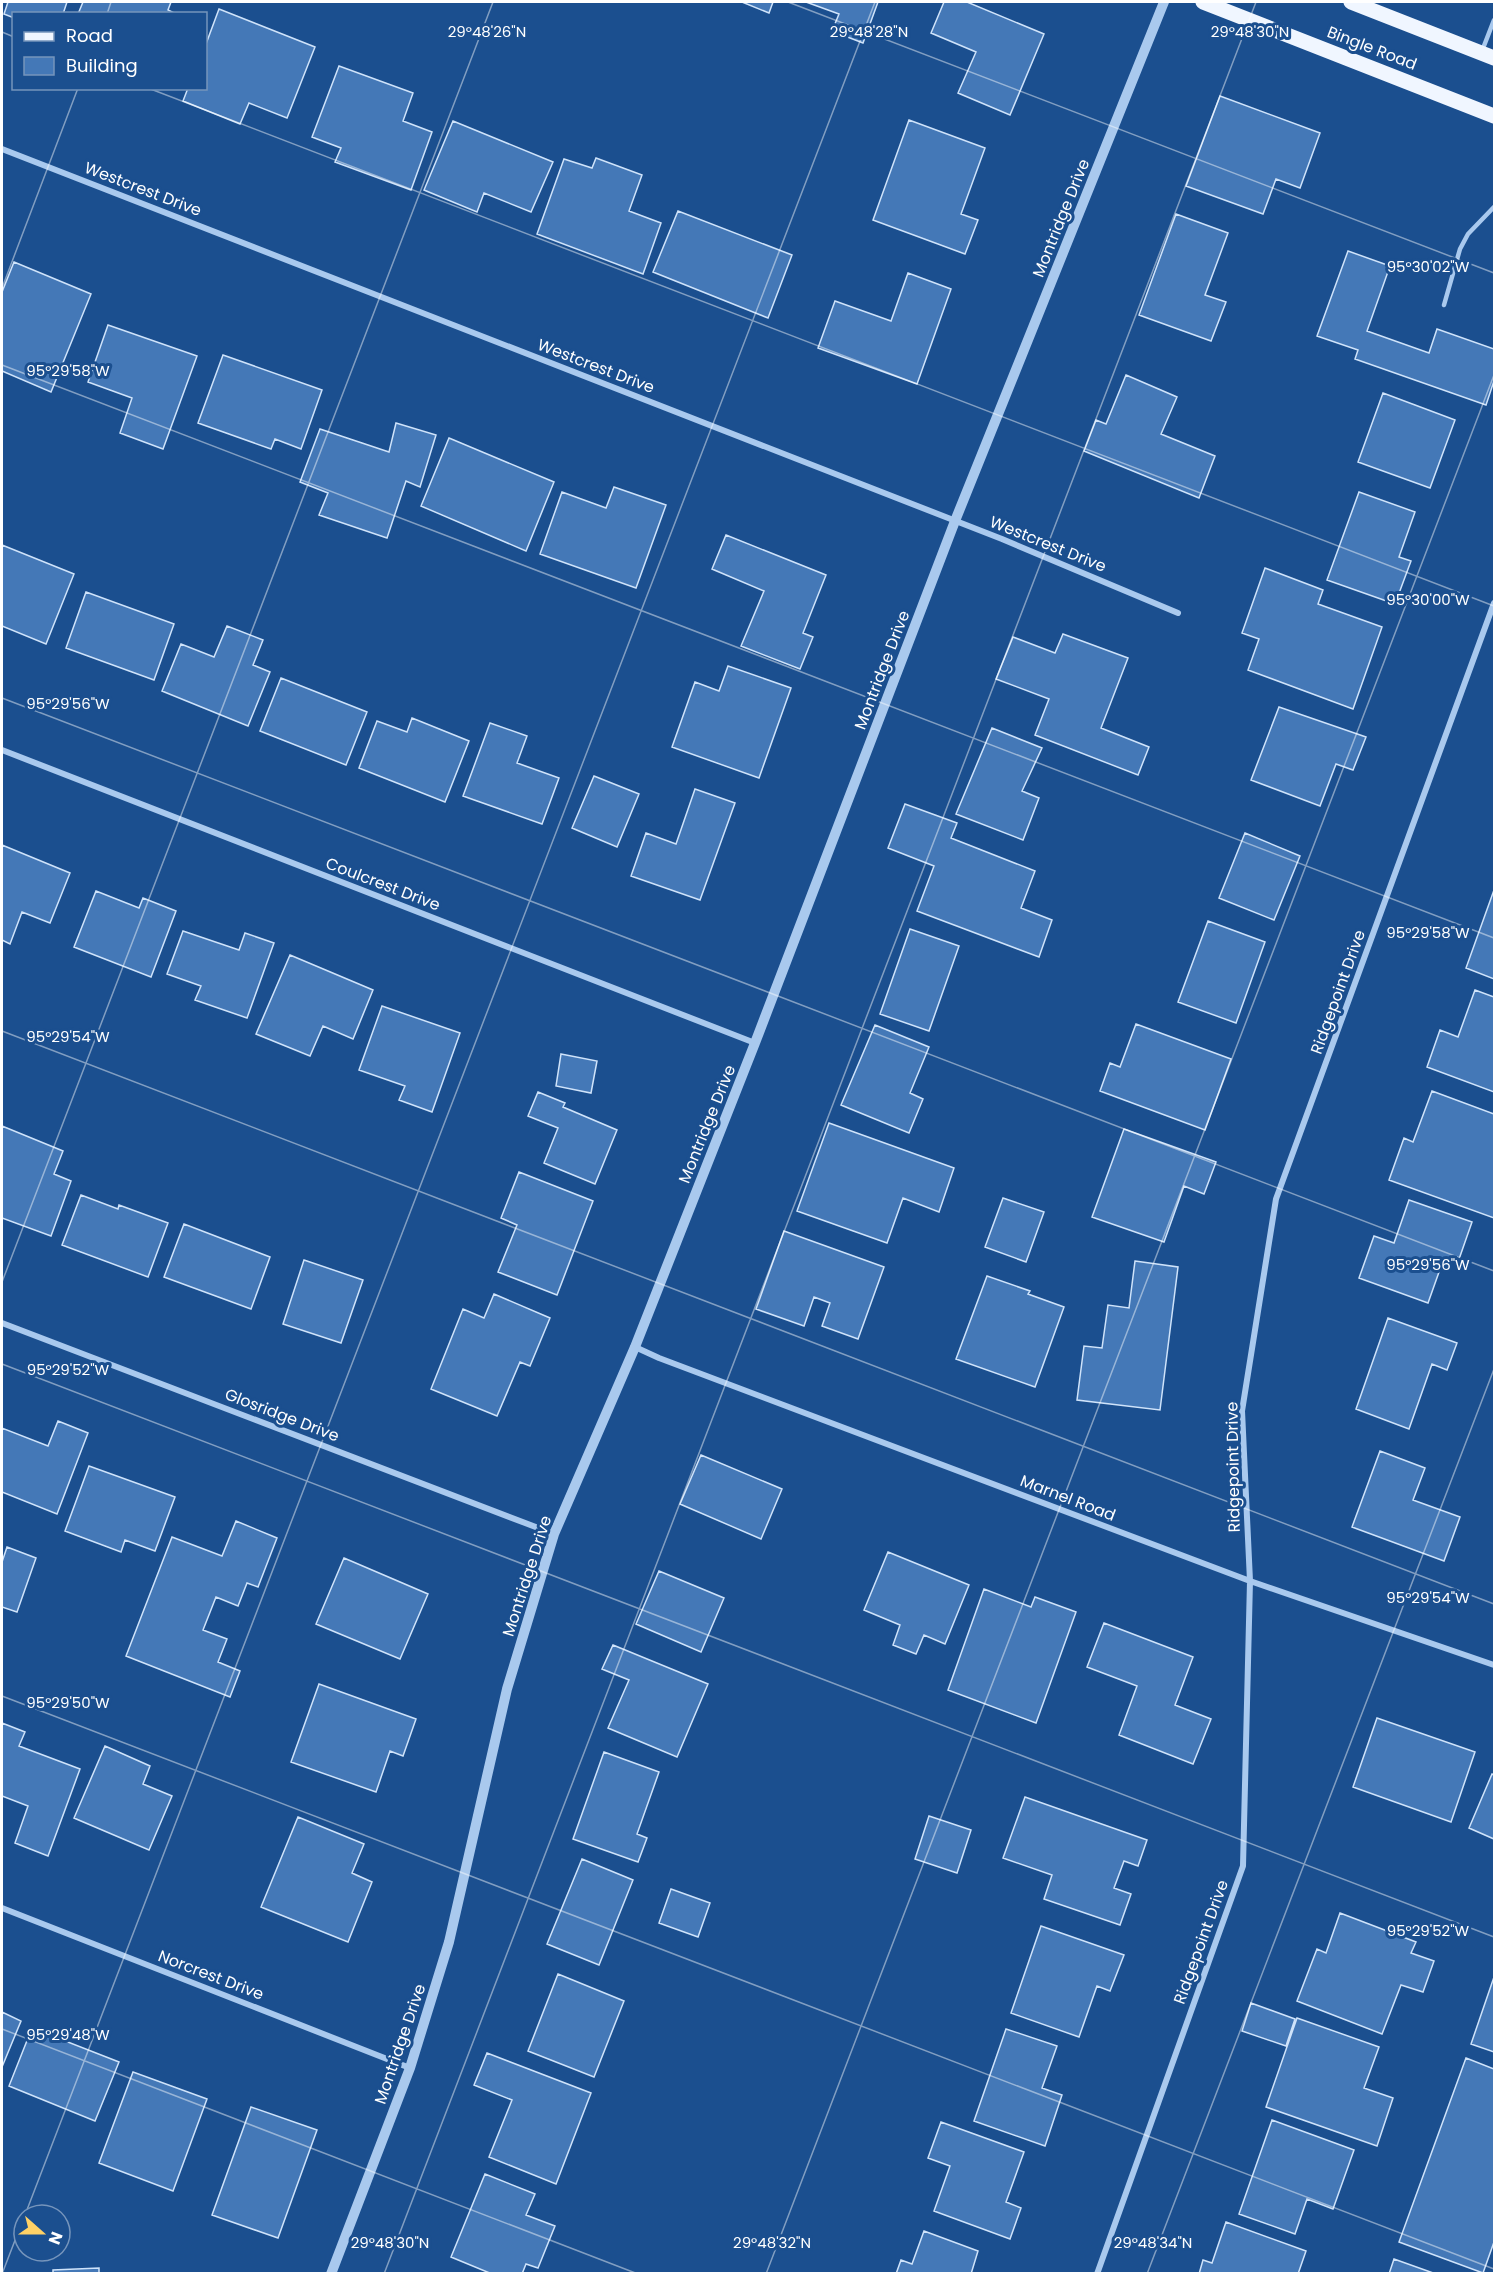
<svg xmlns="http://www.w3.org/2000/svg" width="1496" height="2275" viewBox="0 0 1496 2275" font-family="Poppins,sans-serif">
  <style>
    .building { fill: #4478b7; stroke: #cfe3fa; stroke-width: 1.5 }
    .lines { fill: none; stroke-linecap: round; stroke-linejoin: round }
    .service { stroke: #a9c9ee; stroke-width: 4.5 }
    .minor { stroke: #a9c9ee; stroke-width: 6 }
    .tertiary { stroke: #a9c9ee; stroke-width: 10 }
    .primary { stroke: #f0f6ff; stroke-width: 15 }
    .ticks { fill: none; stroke: #fff; stroke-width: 1.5; stroke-opacity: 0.45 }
    .labels { text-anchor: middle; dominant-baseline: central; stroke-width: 6; stroke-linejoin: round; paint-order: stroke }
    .street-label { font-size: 16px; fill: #fff; stroke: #1b4f8f }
    .ticks-label { font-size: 15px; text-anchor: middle; fill: #fff; stroke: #1b4f8f; stroke-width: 6; stroke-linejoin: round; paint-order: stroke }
  </style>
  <rect width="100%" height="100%" fill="#1b4f8f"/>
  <path class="building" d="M8,2H67L63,14H14V18L4,14Z
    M83,2H171L168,10L176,14H78Z
    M742,2H773L769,13Z
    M806,2H878L863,43L832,31L839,14Z
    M944,2H967L1044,34L1010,115L958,93L976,52L931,33Z
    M219,9L315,47L287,118L249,103L240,124L183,101L188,88H206V44Z
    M339,66L413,93L403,121L432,132L411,190L335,162L341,148L312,137Z
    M1220,96L1320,133L1300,188L1276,179L1263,214L1186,186Z
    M909,120L985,148L961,214L978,220L965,254L873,220Z
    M453,121L553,162L531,212L484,193L477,212L424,190Z
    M596,158L642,175L629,211L661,223L643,274L537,234L564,159L592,168Z
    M678,211L792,255L768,318L653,272Z
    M1176,214L1228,233L1205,295L1226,302L1211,341L1139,315Z
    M1348,251L1390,266L1367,331L1429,353L1437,329L1494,349V381L1486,405L1355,359L1358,350L1317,336Z
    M14,262L91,294L51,392L2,371V292Z
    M908,273L951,289L917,384L818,348L835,301L891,321Z
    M108,325L197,356L163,449L120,433L132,398L88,382Z
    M223,355L322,390L301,449L275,439L271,449L198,423Z
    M1126,375L1177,397L1161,434L1215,456L1199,498L1084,451L1096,420L1106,424Z
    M1383,393L1455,420L1430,488L1358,462Z
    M396,423L436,435L420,487L406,481L387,538L319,515L328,493L300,482L320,429L389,452Z
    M449,438L554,482L526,551L421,506Z
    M614,487L666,505L636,588L540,554L562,492L606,508Z
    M1359,492L1415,512L1399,557L1411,561L1395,604L1327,580Z
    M726,535L826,575L803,633L813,637L800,669L741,646L764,591L712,569Z
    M2,545L74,574L46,644L2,626Z
    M1265,568L1323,590L1318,604L1382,627L1353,709L1248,670L1259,639L1242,633Z
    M86,592L174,624L154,680L66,648Z
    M227,626L263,640L253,665L270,672L248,726L162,691L181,644L214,657Z
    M1063,634L1128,658L1101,728L1149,747L1138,775L1035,735L1049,699L996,679L1013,637L1055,653Z
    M728,666L791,688L759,778L672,747L695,682L719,691Z
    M281,678L367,712L346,765L260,731Z
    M1279,707L1366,737L1353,770L1336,764L1320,806L1251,780Z
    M412,718L469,741L445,802L359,768L377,721L407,732Z
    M490,723L527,736L517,763L559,778L542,824L463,796Z
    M992,728L1042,748L1022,791L1039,798L1023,840L956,814Z
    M594,776L639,794L617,847L572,828Z
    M695,789L735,803L700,900L631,876L646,833L676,844Z
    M905,804L957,823L951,838L1035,871L1021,908L1052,920L1039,957L917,911L934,866L888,848Z
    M1245,833L1300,856L1274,920L1219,898Z
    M2,845L70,873L50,923L22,912L10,944L2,940Z
    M1494,890V979L1466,968Z
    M96,891L139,908L143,898L176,911L151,977L74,947Z
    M1208,921L1265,942L1236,1023L1178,1002Z
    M910,929L959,946L929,1031L880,1014Z
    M183,931L239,950L245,933L274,943L247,1018L195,1000L201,986L167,974Z
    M290,955L373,990L353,1039L323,1026L310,1056L256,1034Z
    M1475,990L1494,997V1092L1427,1067L1440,1030L1458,1037Z
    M382,1006L460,1033L432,1112L399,1100L405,1086L359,1070Z
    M1136,1024L1231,1059L1205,1130L1100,1091L1110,1063L1120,1067Z
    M875,1025L929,1047L910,1093L923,1099L909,1133L841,1105Z
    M561,1054L597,1061L591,1093L556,1086Z
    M1432,1091L1494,1114V1218L1389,1180L1404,1138L1413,1142Z
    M538,1092L565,1103L563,1107L617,1130L595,1184L544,1163L558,1128L528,1116Z
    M829,1123L954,1168L939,1212L903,1198L887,1243L797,1211Z
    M2,1126L63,1151L54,1174L71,1181L51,1236L2,1218Z
    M1124,1129L1216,1162L1204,1194L1184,1186L1164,1242L1092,1217Z
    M519,1172L593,1201L557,1295L498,1272L517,1225L501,1218Z
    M81,1195L118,1209L119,1205L168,1223L148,1277L62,1245Z
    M1003,1198L1044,1212L1026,1262L985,1247Z
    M1409,1200L1472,1222L1458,1262L1444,1258L1428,1303L1359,1278L1374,1236L1394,1243Z
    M184,1224L270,1257L251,1309L164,1277Z
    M784,1231L884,1267L858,1339L822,1326L830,1303L814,1297L804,1326L756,1309Z
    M304,1260L363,1280L341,1343L283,1324Z
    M1135,1261L1178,1267L1160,1410L1077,1400L1084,1346L1102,1348L1108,1305L1129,1308Z
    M987,1276L1030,1291L1028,1294L1064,1307L1035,1387L956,1359Z
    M494,1294L550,1318L530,1366L520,1362L497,1416L431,1389L463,1309L484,1318Z
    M1388,1318L1457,1343L1447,1370L1432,1364L1409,1429L1356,1409Z
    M58,1421L88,1433L57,1514L2,1492V1428L48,1446Z
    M1380,1451L1425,1468L1413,1500L1460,1517L1444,1561L1352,1527Z
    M701,1455L782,1489L761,1539L680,1504Z
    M89,1466L175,1497L155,1551L125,1540L121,1552L65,1531Z
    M236,1521L277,1538L258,1587L247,1583L238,1606L216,1597L203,1630L227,1639L218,1662L240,1671L230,1697L126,1656L172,1537L222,1556Z
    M7,1547L36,1558L17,1612L2,1607V1562Z
    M888,1552L969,1585L945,1644L924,1635L916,1654L893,1645L900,1625L864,1610Z
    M344,1558L428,1594L400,1659L316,1624Z
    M659,1571L724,1598L701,1652L636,1624Z
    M984,1589L1031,1607L1035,1597L1076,1612L1036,1723L948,1690Z
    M1104,1623L1193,1657L1175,1705L1211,1719L1193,1764L1119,1735L1137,1686L1087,1667Z
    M613,1645L708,1684L677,1757L608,1728L629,1680L602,1669Z
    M319,1684L416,1719L403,1756L390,1751L376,1792L291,1762Z
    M1377,1718L1475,1752L1451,1822L1353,1787Z
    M2,1723L25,1732L19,1746L80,1769L48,1856L15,1843L28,1806L2,1796Z
    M105,1746L150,1766L143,1784L172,1796L149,1850L74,1818Z
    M604,1752L659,1772L637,1834L647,1838L638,1862L573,1839Z
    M1492,1774L1494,1775V1839L1469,1828Z
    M1025,1797L1147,1840L1138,1866L1124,1861L1114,1888L1131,1894L1120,1925L1044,1899L1052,1875L1003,1858Z
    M929,1816L971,1830L957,1873L915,1859Z
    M298,1817L364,1844L352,1873L372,1882L348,1942L261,1907Z
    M582,1859L633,1880L599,1965L547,1944Z
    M671,1889L710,1903L698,1937L659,1923Z
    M1340,1913L1416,1942L1411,1953L1434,1961L1423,1992L1401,1985L1382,2034L1297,2001L1317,1949L1326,1953Z
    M1041,1926L1124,1955L1110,1991L1097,1986L1079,2037L1011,2013Z
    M558,1974L624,2001L594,2077L528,2051Z
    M1494,1977V2052L1471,2044Z
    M1251,2003L1295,2019L1286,2046L1242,2031Z
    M2,2012L21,2021L2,2067Z
    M1297,2018L1379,2047L1364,2088L1393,2098L1377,2146L1266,2107Z
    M32,2028L119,2062L95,2121L9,2086Z
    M1006,2029L1057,2046L1042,2088L1062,2095L1045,2146L974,2121Z
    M487,2053L591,2093L556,2184L489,2157L512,2100L474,2085Z
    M1466,2058L1494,2069V2242L1483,2273L1399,2242Z
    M133,2072L207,2099L173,2191L99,2163Z
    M251,2107L317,2130L278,2238L212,2215Z
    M1272,2120L1354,2150L1333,2209L1307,2199L1295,2234L1239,2214Z
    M941,2122L1024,2152L1006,2202L1021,2208L1010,2239L934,2211L950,2166L928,2158Z
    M485,2174L535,2194L526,2215L555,2226L538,2268L526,2264L522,2274H492L451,2257Z
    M1226,2222L1306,2251L1298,2274H1199L1203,2260L1212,2263Z
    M924,2231L978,2251L971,2274H896L901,2260L912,2264Z
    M1394,2259L1436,2274H1389Z
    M99,2268V2274H53V2270Z"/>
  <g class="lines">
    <path class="service" d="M1482,51L1494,20
      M1444,305L1460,249L1468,234L1494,207"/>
    <path class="minor" d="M2,149L1002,539L1178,613
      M2,750L755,1043
      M2,1323L554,1534
      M635,1347L659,1358L1250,1581L1494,1665
      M2,1908L410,2068
      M1097,2274L1243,1866L1250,1581L1242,1411L1276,1199L1494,603"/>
    <path class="tertiary" d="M331,2274L410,2068L449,1942L507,1689L554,1534L635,1347L755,1043L955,521L1164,2"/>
    <path class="primary" d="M1203,2L1494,116
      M1351,2L1494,58"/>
  </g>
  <path class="ticks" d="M788,2L1494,273M107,14L111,2M2,32L14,37M148,88L1494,606M2,288L78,88M2,365L1494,938M2,698L1494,1271M2,1031L1494,1604M2,1282L493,2M2,1364L1494,1937M2,1696L1494,2269M2,2029L638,2274M25,2215L875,2M2,2274L24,2217M384,2274L1256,2M766,2274L1494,375M1147,2274L1494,1369"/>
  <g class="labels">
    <g class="street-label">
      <text transform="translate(1372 48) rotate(21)">Bingle Road</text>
      <text transform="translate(143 189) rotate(21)">Westcrest Drive</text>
      <text transform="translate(1061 218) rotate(-68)">Montridge Drive</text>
      <text transform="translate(596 366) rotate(21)">Westcrest Drive</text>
      <text transform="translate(1048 544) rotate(22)">Westcrest Drive</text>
      <text transform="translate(882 670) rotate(-69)">Montridge Drive</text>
      <text transform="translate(383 884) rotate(21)">Coulcrest Drive</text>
      <text transform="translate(1338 992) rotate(-70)">Ridgepoint Drive</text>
      <text transform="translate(707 1124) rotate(-68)">Montridge Drive</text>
      <text transform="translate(282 1415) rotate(21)">Glosridge Drive</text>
      <text transform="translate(1233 1467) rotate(-91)">Ridgepoint Drive</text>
      <text transform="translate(1068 1498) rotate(21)">Marnel Road</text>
      <text transform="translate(527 1576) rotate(-72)">Montridge Drive</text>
      <text transform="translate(1201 1942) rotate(-70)">Ridgepoint Drive</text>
      <text transform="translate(211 1975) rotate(21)">Norcrest Drive</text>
      <text transform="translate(400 2044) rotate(-71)">Montridge Drive</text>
    </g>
  </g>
  <g class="ticks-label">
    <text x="487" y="37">29°48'26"N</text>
    <text x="869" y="37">29°48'28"N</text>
    <text x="1250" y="37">29°48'30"N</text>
    <text x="1428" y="272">95°30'02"W</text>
    <text x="68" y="376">95°29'58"W</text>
    <text x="1428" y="605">95°30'00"W</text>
    <text x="68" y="709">95°29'56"W</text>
    <text x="1428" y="938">95°29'58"W</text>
    <text x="68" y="1042">95°29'54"W</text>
    <text x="1428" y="1270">95°29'56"W</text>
    <text x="68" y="1375">95°29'52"W</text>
    <text x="1428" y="1603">95°29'54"W</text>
    <text x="68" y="1708">95°29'50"W</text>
    <text x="1428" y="1936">95°29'52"W</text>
    <text x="68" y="2040">95°29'48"W</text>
    <text x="390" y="2248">29°48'30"N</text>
    <text x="772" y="2248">29°48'32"N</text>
    <text x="1153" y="2248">29°48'34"N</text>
  </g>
  <rect width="1496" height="2275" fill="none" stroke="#ffffff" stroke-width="6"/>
  <rect x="12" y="12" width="195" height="78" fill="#1b4f8f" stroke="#7695bc" stroke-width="1.5"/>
  <rect x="24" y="32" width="30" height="9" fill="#f0f6ff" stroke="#7695bc" stroke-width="1.5"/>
  <text x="66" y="42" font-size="18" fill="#ffffff">Road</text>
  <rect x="24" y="57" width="30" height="18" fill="#4478b7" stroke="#7695bc" stroke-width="1.5"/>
  <text x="66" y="72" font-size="18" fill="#ffffff">Building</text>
  <g transform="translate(42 2233) rotate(111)"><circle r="28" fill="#1b4f8f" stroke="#7695bc" stroke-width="1.5"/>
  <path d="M0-4.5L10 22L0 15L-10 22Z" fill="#ffd166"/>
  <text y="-9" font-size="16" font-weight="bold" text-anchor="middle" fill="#ffffff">N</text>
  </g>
</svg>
